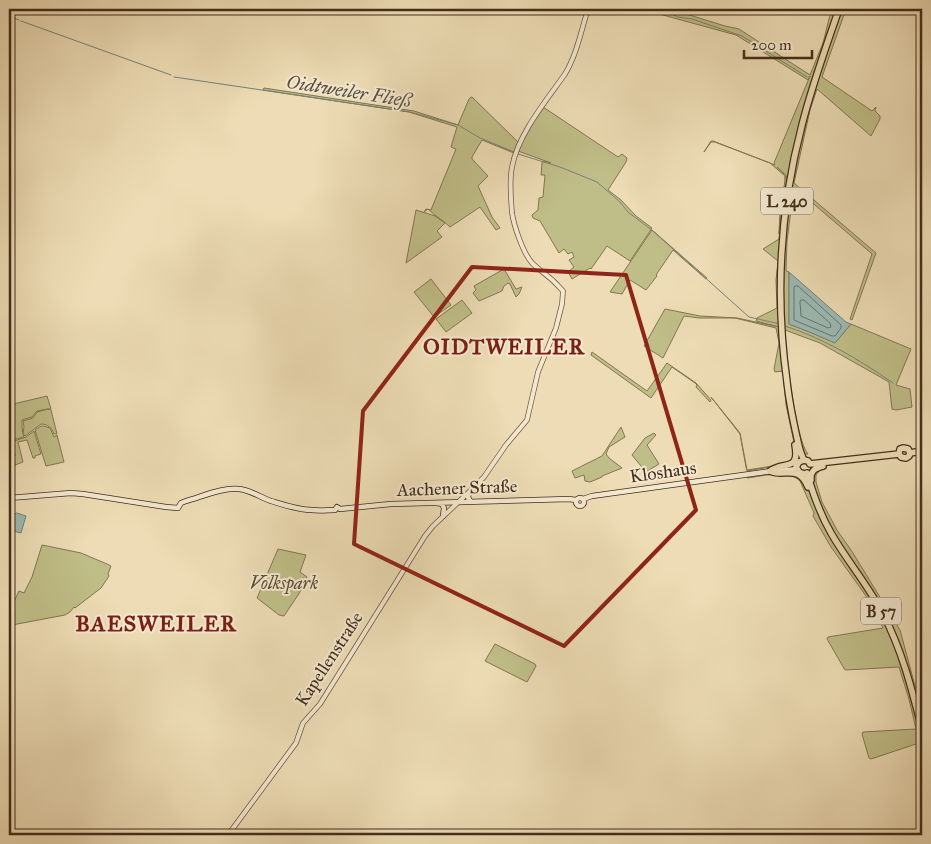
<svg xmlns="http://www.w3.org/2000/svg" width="931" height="844" viewBox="0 0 931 844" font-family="'IM FELL Great Primer',serif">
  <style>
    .green { fill: #c0be88; stroke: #827651 }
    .water { fill: #9bbab5; stroke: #788277 }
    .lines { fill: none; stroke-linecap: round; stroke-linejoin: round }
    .shore { stroke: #6f7468; stroke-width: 1 }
    .stream { stroke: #788277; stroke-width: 1 }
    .tertiary-casing { stroke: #6e5941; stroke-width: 5.5 }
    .secondary-casing { stroke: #432d1a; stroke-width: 6 }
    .primary-casing { stroke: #432d1a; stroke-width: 8 }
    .tertiary { stroke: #f3e8cf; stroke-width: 4 }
    .secondary { stroke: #f3e8cf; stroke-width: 4.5 }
    .primary { stroke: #eddcb5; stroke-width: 5.5 }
    .marked { fill: none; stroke: #8f2418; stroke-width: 4; stroke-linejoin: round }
    .labels { text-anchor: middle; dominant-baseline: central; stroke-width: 4; stroke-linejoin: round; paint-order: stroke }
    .shield { fill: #f3e8cf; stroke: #786550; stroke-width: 1 }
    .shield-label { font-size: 16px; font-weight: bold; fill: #432d1a }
    .street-label { font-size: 18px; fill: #432d1a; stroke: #f3e8cf }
    .park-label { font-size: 18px; font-style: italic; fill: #5c4a30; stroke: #f3e8cf }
    .water-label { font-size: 19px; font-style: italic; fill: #595041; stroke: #f3e8cf }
    .district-label { font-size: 22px; font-weight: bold; letter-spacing: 1px; fill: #7a1f14; stroke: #f3e8cf }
  </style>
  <rect width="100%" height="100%" fill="#eddcb5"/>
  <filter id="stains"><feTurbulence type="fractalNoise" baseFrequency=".004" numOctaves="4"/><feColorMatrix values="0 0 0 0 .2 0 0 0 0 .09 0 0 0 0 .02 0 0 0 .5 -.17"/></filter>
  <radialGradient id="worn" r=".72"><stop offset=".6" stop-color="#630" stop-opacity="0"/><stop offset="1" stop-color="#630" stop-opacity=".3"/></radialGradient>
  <path class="green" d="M641,9H673L683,13L725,26L739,29L810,75L823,43L829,19L832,9H838C819,63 800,117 790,173C781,223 777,274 779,325C781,359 787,395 793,430C794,438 794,445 796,453C795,458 791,461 787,464L747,471L746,467L740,434L711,397L740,433L747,470L786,464L791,460L794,456V442L786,405L783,371L775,372L774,369L779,343L776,328L735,318H699L684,316L663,358L644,346L665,309L700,316L737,318L779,327L756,321L757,318L777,308L776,280L778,261L763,249L779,239L784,195L787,180L786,175L777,167C779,170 784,173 785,176C786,179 779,227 779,234L780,211L785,181V176L770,163L715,142H711L704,152L711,141H713L775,165L774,163L810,76L808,80L736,35Z
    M841,9H846L822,77L872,111L876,107L875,111L880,116V119L871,136L817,89L810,110L794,183L876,253L852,320L850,319L872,254L794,187L787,241L786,271L789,272V324L812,333L835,343L851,324L911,349L896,385L910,389L912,407L896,410L892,409L889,382L820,343L785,330C786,352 795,439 808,454H805L803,450L795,423L784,340L782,270L790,187L804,123Z
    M264,88L414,111L458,125L469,99L471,97H472L518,142L514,153L482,140L472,157V159L488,176L478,186L492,217L500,228L496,230L480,207L450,227C443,220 435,216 428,209L424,212L426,209L431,210L456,149L451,147L457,127L409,112L263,90Z
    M543,107L618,157L622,154L627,158L626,162L608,190L621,200L636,216L652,228L630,261L607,246L591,269L590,268L572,279L568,272L574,267L569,260L574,257L572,252L568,254L564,249L559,253L540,221L533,218L532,215L538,210L539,198L543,197L545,175H541L542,163L543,161L551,163L518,151L523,138Z
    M416,210L435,216L445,223L437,231L442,237L406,263Z
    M652,230L707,278L706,279L673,250L656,275L657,276L646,290L630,280L622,294L610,292Z
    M504,269L516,289L522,287L519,294L516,297L510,284L508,283L504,286L502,291L479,301L473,293L476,290L474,286Z
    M431,279L451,305L434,317L414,292Z
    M462,300L472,313L446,332L436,319Z
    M592,352L647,391L667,363L696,383L711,400L710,402L696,387L697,385L695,383L672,367L651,398L591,355Z
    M47,396L51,409H48L51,410L57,434H54C52,428 48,424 41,424L25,436L23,433L24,427L23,421L33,418L37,412L48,409L37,411L32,417L22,420C22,425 22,433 24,437L9,441V405Z
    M41,426H44L50,428L54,437L57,435L64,462L46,466L35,430Z
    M621,427L625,437L609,447L606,454L609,458L622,468L602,476V477L590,482L585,481L584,475L575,478L572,471L602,456Z
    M34,431L41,454L35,456V458H33L27,440L18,442L23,462L15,465L14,457V461L15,466L13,469L9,471V444L12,447L15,456L13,446L10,443L11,442L26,437Z
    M654,433L656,435L647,445L659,464L646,472L632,455L645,438Z
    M820,467H826L820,470L816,475V482L822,502L837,530L853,553L900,630L922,712V742L871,759L869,758L862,734L863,732L916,729L909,699L899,667L845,670L827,639L828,637L883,628L866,596L831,547L813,516L814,513L800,481C787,469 764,476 747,478L748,476L771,473L796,475L803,480Z
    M42,545L81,553L107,564L111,566L108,574L109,576L101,588L75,608L74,607L70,612L65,615L12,625L15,613L10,610L19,591L24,593L32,577Z
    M278,549L306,555L300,572L307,577L300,592L284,616L279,615L257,598Z
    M495,644L535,664L536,666L527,682L485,661Z"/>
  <path class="water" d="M789,272L846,322L851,324L835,343L812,333L789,324Z
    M17,513L26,516L21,533L9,530V516Z"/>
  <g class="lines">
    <path class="shore" d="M795,286H798L841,325V328L835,336H832L794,320V288Z
      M801,300H804L830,323L831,327L828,328L801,316L800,302Z"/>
    <path class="stream" d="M661,9L678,17L692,19L742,36L807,77
      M9,16L19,20
      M21,21L171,75
      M174,77L410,112L458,125L480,138L514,152
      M518,154L560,167L597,182L620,202L628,212L653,231L749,317L780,324
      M785,326C825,339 858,359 893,383"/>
    <g class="tertiary-casing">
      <path id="tertiary" d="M228,835L296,743L303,723L320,704L425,536L433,526L470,491L484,477L506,445L527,420L538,372L556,328L562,304L563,291C559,287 555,282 550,278C544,273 537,268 532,263C523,253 514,226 512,213C511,198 509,182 512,167C518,134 546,101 565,74C577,54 581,31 588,9"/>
    </g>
    <g class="secondary-casing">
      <path id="secondary" d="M780,471L797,469
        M469,493L468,497L470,501
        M576 502a4 4 0 1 1 8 0a4 4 0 1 1-8 0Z
        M9,498L71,493L83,494L166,507L178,508L181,503L186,501C201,497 223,487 239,489C250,490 260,497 271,501C284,505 298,510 312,510C320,511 327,510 335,510L337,507L340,509L391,504L569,499L576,500
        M583,499L592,496L772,471
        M437,503L442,504L444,508L443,516"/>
    </g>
    <g class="primary-casing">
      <path id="primary" d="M839,9C826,47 812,85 802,125C780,209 775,296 787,382C789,401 793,420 797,438C799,446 800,453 804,460L808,461L810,464L899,454
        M910,453L922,451
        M899,454L900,449L903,448L908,449L910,453
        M899,454L901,457L906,458L909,456L910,453
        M770,471C784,478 798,463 808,487
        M770,471C784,461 800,472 795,445
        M807,473C813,494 820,514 831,533C847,561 868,585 883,614C902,650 912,690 922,729
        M804,474L799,472L796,467L799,462L804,460
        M811,480C810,471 815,468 823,466"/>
    </g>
    <use href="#tertiary" class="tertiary"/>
    <use href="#secondary" class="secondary"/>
    <use href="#primary" class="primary"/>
  </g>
  <path class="marked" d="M472,267L626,275L696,510L564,646L354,544L363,411Z"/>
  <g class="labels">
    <g class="shield">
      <rect x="761" y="187.5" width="52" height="27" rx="4"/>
      <rect x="861" y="597.5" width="40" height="27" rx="4"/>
    </g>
    <g class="shield-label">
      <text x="787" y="201">L 240</text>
      <text x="881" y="611">B 57</text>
    </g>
    <g class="street-label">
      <text transform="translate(663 472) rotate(-8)">Kloshaus</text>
      <text transform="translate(457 488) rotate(-2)">Aachener Straße</text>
      <text transform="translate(329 659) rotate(-57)">Kapellenstraße</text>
    </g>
    <g class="park-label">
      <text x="284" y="583">Volkspark</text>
    </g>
    <g class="water-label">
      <text transform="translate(349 91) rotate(9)">Oidtweiler Fließ</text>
    </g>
    <g class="district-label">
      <text x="504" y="346">OIDTWEILER</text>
      <text x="156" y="623">BAESWEILER</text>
    </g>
  </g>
  <rect width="931" height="844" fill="none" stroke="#eddcb5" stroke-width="30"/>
  <rect x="10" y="10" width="911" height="824" fill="none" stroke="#432d1a" stroke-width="2.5"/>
  <rect x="15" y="15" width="901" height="814" fill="none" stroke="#432d1a"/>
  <path d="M744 50v8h68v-8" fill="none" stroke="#432d1a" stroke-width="2.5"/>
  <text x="751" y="50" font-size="15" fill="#432d1a" stroke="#f3e8cf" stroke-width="4" paint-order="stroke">200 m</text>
  <rect width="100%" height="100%" filter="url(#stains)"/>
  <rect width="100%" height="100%" fill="url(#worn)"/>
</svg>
